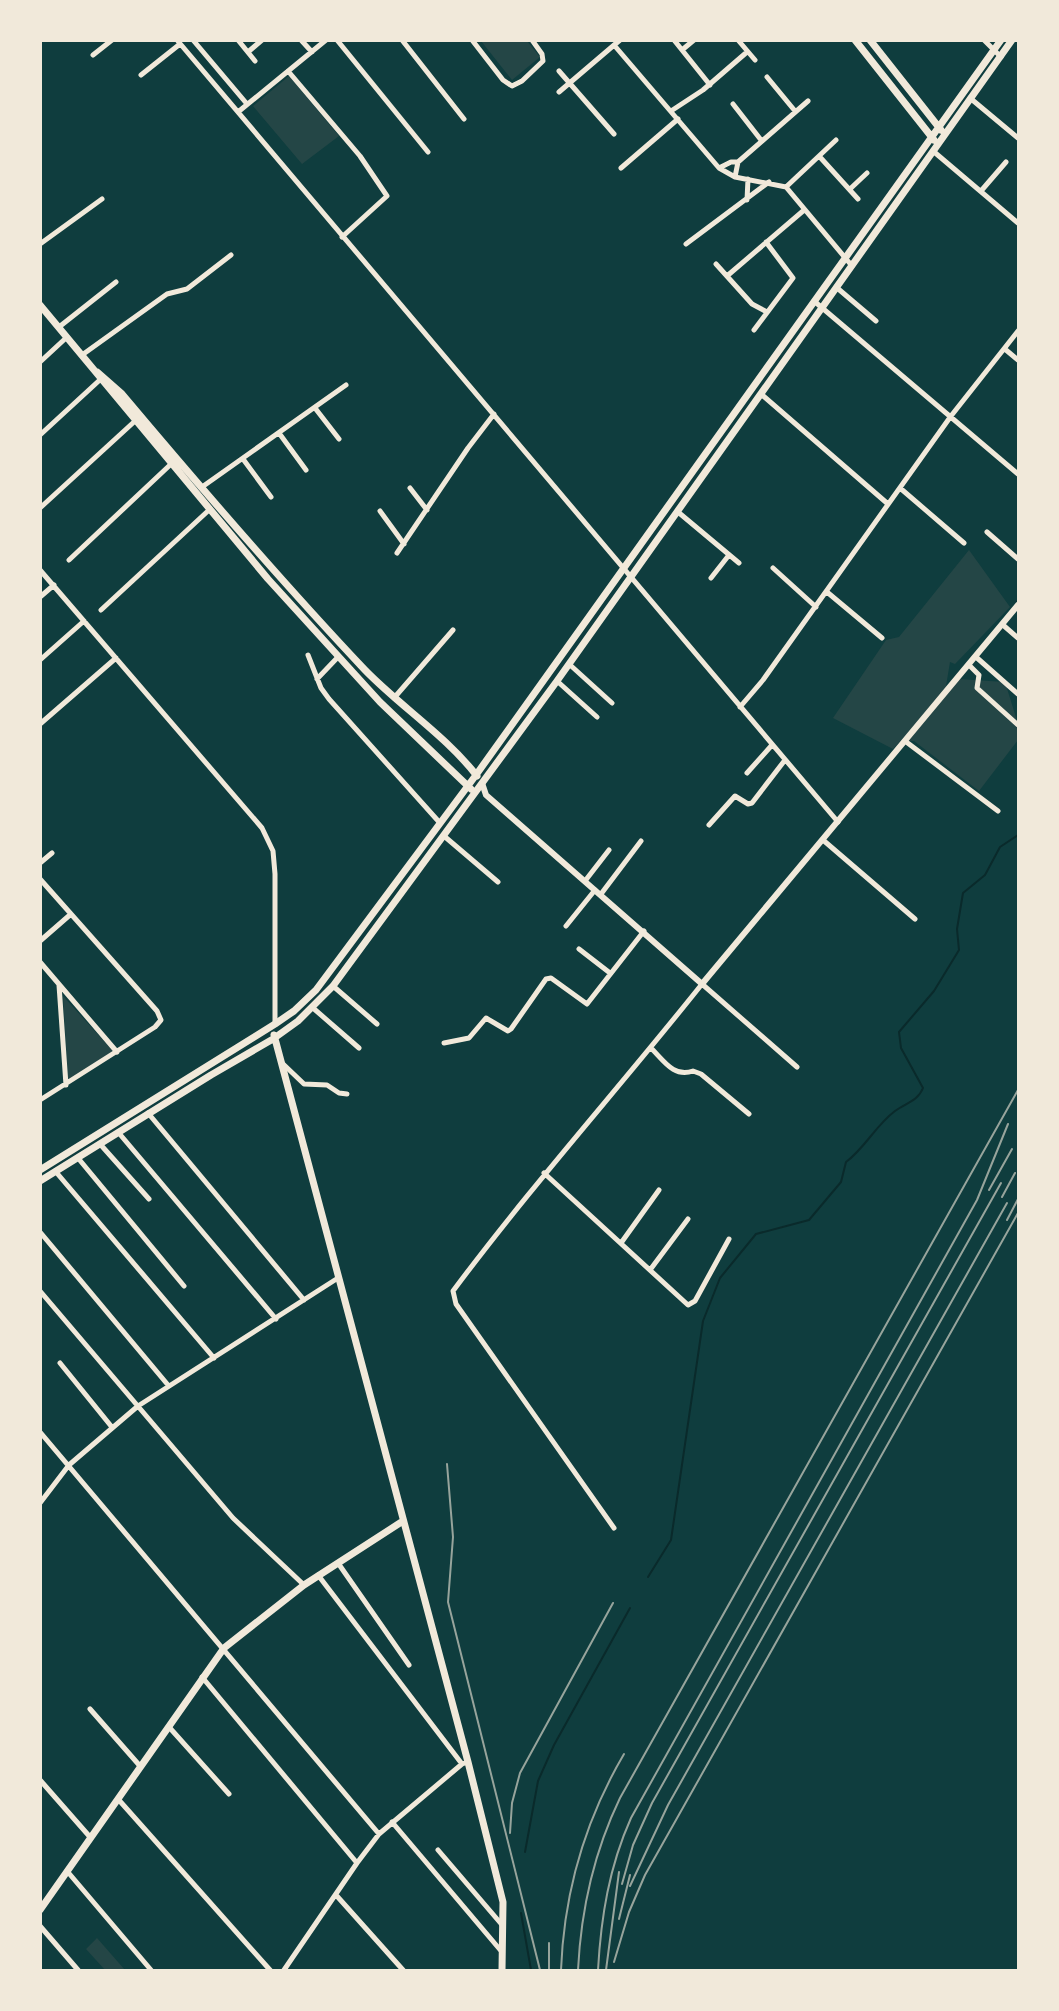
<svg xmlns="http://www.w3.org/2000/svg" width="1059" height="2011" viewBox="0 0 1059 2011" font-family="'DM Sans',sans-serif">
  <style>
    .green { fill: #244646 }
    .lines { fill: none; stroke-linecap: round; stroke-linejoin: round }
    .stream { stroke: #0a2a2b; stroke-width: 2 }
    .minor { stroke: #f1e9da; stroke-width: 5 }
    .tertiary { stroke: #f1e9da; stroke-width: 6 }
    .secondary { stroke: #f1e9da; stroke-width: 7 }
    .rail { stroke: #97a49c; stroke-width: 2 }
  </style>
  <rect width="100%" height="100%" fill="#0f3d3e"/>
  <path class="green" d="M481,41H527L540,57L512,80Z
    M289,76L339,136L302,164L253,106Z
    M969,550L1010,607L955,664L950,662L945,692L893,749L833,718L886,640L899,637Z
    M958,679L1005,682L1018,724V740L979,791L914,741H907Z
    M63,996L113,1051L68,1080Z
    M97,1938L125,1970H105L86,1949Z"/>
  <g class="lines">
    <path class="stream" d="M648,1577L671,1540L703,1321L720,1278L756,1234L809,1220L841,1182L846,1162C865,1148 876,1125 895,1111C906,1103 918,1101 923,1088L901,1048L899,1032L934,991L959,950L957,929L963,893L985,875L1000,847L1018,835
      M525,1852L538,1781L554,1745L630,1608
      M521,1913L531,1970"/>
    <path class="minor" d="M177,40L838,822
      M193,40L247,104
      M238,40L255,61
      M301,40L312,52
      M337,40L428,152
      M402,40L464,119
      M472,40L503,80L512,86L522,81L543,61L542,54L532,40
      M674,40L710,85
      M738,40L755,60
      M984,40L1001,57
      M614,45L719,168L735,177L786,187L852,266
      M682,50L694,40
      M248,52L262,40
      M93,55L112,40
      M288,71L360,156L387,196L342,237
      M559,71L614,134
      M141,75L180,44
      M767,77L795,111
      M559,92L620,40
      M970,98L1018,138
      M733,104L761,140
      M671,111L703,90L747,52
      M238,112L326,40
      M933,151L1018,223
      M819,156L858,199
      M621,168L678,119
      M719,168L731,162H738
      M735,177L738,162L808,101
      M786,187L836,140
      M850,189L867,173
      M981,191L1006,162
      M747,200L748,179
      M40,244L102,199
      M686,244L769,182
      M716,264L752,304L767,312
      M727,276L803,211
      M836,287L876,321
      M814,301L1018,474
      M59,327L116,282
      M754,330L793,278L766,242
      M1006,350L1018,360
      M82,355L167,294L187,289L231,255
      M40,362L67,337
      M761,394L888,504
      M315,408L339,439
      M279,433L306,470
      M40,435L103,377
      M243,459L271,497
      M202,487L346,385
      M410,488L427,510
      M900,488L964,543
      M40,508L135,421
      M380,511L404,544
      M678,512L739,563
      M987,532L1018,559
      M397,553L468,448L494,414
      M69,560L170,465
      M773,568L816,607
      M40,570L262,828L273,851L275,874V1024
      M711,578L729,555
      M827,592L882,638
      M40,597L54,585
      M101,610L209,510
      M1003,625L1018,638
      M308,655L321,688L329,699L440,823
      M976,657L1018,694
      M40,660L84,621
      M569,664L612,703
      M969,665L979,675L977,688L1018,725
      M317,679L338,657
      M557,681L597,717
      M394,698L453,630
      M740,707L763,680L951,416L1018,331
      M40,724L116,658
      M905,741L998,811
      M747,773L772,745
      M709,825L735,796L748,804L752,803L785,760
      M444,836L498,882
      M823,840L915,919
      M40,863L52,853
      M40,879L157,1011L161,1020L155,1027L40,1100
      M585,881L609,850
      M601,894L641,841
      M566,926L595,890
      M40,941L71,914
      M579,949L610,973
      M40,962L117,1052
      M59,985L66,1085
      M333,986L377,1024
      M313,1008L359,1048
      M444,1043L469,1038L486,1018L508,1031L511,1029L546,979L551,978L587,1004L644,931
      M651,1048C664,1061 674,1078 693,1071L701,1074L749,1114
      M282,1063L304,1084L327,1085L339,1093L347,1094
      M148,1113L304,1300
      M118,1132L276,1319
      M100,1144L149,1199
      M78,1158L184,1286
      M56,1172L214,1358
      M544,1173L688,1305L695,1301L729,1239
      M40,1232L168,1385
      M621,1243L659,1190
      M650,1270L688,1219
      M40,1291L233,1518L304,1585
      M60,1363L111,1426
      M40,1432L379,1834
      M40,1503L69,1465L138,1406L338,1278
      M614,1528L456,1304L453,1291C532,1185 620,1087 702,984L797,1067
      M338,1563L409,1665
      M318,1575L462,1764
      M202,1677L357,1863
      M90,1709L140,1766
      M169,1727L229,1794
      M40,1780L90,1837
      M118,1799L270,1970
      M392,1822L502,1952
      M438,1850L503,1926
      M67,1871L151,1970
      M336,1895L403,1970
      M40,1926L78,1970
      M284,1970L357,1863L379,1834L462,1764L468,1762"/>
    <path class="tertiary" d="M482,783L486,795L702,984L1018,605"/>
    <path class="secondary" d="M855,40L934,140
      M870,40L941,130
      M40,305L268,579L380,702L471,789
      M97,372L122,394C201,488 281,581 365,670C401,707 446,736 477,776
      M274,1035L468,1762L503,1902L502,1970
      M40,1170L275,1024L294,1011L316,990L476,775L1001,40
      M40,1181L211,1075L273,1039L298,1021L333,986L557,681L1012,40
      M40,1910L224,1648L304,1585L403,1521"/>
    <path class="rail" d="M989,1190L1012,1149
      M1002,1197L1015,1173
      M1007,1220L1018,1199
      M447,1464L453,1537L448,1602L540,1970
      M510,1833L512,1803L520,1773L613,1603
      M622,1884L633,1845L652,1803L1001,1183
      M630,1886L668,1805L1007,1203
      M619,1919L630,1875
      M614,1962L629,1912L645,1875L1018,1213
      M549,1970V1943
      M561,1970C564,1892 584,1822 624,1754
      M578,1970C581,1909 593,1854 620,1798L1018,1090
      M598,1970C601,1917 609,1867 631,1818L977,1200L1008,1124
      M606,1970L619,1872"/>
  </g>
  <rect width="1059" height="2011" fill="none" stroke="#f1e9da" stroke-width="84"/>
</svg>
